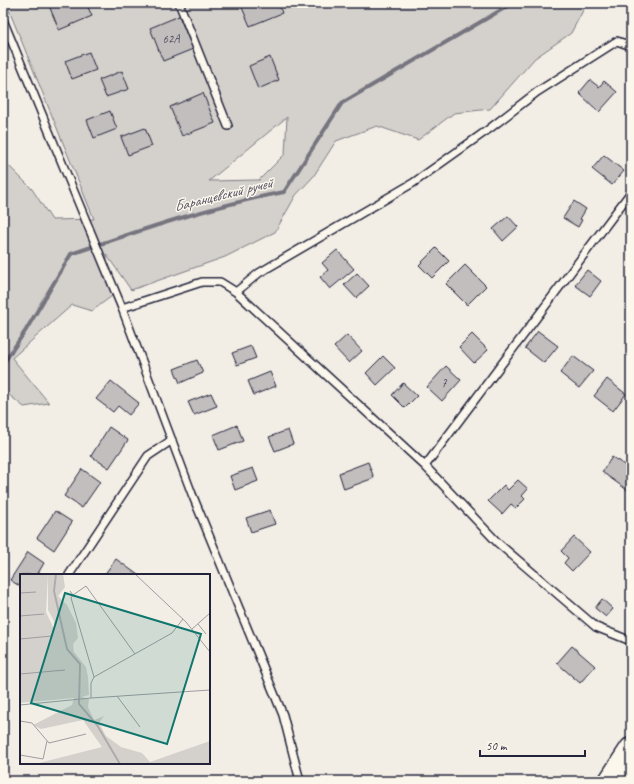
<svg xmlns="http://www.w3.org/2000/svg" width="634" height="784" viewBox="0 0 634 784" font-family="Caveat,sans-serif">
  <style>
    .green { fill: #d4d1cc; stroke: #7b7a84; fill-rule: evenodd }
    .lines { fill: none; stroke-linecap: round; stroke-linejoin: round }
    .stream { stroke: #76747f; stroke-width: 4 }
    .building { fill: #c2bebe; stroke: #22223b }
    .lane-casing { stroke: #22223b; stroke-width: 10 }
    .primary-casing { stroke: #22223b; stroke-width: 25 }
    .lane { stroke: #fbf7ec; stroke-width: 7 }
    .primary { stroke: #fbf7ec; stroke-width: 22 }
    .labels { text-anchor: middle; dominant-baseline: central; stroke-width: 3; stroke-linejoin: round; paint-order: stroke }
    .number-label { font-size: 12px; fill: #4a495c }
    .water-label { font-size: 15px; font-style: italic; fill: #535263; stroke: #fbf7ec }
    .inset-river { fill: none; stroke: #aeabad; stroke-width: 2 }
    .inset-road { fill: none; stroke: #9f9ca1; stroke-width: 1 }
    .view { fill: #0f766e; fill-opacity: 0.15; stroke: #0f766e; stroke-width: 2 }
    .inset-edge { fill: none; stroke: #22223b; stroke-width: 2 }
  </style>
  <rect width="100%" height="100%" fill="#f2eee5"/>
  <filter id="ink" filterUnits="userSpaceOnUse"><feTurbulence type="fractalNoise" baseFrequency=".025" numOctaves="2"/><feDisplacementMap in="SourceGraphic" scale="8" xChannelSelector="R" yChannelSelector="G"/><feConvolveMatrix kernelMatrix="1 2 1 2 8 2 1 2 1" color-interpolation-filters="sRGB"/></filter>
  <g filter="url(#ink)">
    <path class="green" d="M6,3H587L571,33L535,58L490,109L454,113L418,140L377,126L336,141L313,177L296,195L275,232L225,257L131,290L106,254L112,296L92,311L72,305L12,358L49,403L24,407L3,390V160L32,189L52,220L94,219ZM287,117L285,154L259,180L209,181Z"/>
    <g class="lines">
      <path class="stream" d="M3,364L26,330L71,254C141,230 211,206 284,192L342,103L513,3"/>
    </g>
    <path class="building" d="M48,3H86L92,16L59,30Z
      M240,3H278L282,13L250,26Z
      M179,16L193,49L163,61L150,28Z
      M89,52L96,70L72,79L65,61Z
      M270,57L279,80L258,89L249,66Z
      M122,71L129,89L106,97L99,80Z
      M590,80L599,87L604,81L617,92L599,112L579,93Z
      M203,93L215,123L182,136L170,107Z
      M110,111L117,129L94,138L87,120Z
      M145,128L152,146L128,155L121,137Z
      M604,155L624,171L612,185L592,169Z
      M574,201L586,209L580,219L582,220L578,227L563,218Z
      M508,216L518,227L503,241L493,229Z
      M436,248L449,261L432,278L419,265Z
      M337,250L354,269L330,289L320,277L328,270L322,263Z
      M465,265L486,286L467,305L446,284Z
      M587,270L601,281L590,296L575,285Z
      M357,273L369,286L356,298L344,285Z
      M538,331L558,346L544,363L525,348Z
      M472,334L488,350L474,363L459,347Z
      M347,335L362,351L349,363L334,347Z
      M251,346L256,358L237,365L232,353Z
      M383,356L395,368L377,385L366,373Z
      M573,356L593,371L579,388L560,373Z
      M197,360L203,373L180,383L174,369Z
      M446,366L461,380L442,401L427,387Z
      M270,372L276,386L254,395L248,381Z
      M607,379L626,394L613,411L594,396Z
      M111,381L139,403L129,415L118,406L113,412L96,399Z
      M403,383L417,396L405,408L392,395Z
      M211,393L217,406L194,415L188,402Z
      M237,425L243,441L219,450L213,435Z
      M109,427L128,440L109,468L91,456Z
      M288,430L293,444L275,451L269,437Z
      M612,457L631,469L630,492L602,472Z
      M368,462L374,478L344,489L339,473Z
      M253,468L258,481L235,490L230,476Z
      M82,469L100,482L82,508L64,496Z
      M518,480L528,489L522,496L525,499L516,508L511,504L502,514L488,501L504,485L508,490Z
      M270,510L275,524L251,532L246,518Z
      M55,511L72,522L54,550L37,538Z
      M574,537L590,552L572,571L564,563L568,558L561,551Z
      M28,552L44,563L37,575H21V587L10,580Z
      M116,559L138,575H104Z
      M602,599L613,609L606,617L595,608Z
      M572,646L595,666L580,683L557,663Z"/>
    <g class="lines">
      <g class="lane-casing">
        <path id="lane" d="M179,3L228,126
          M3,20L122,308L202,282H220L236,292
          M631,46L617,41L537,92L489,129L413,183L259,273L236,292L425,466L498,543L596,627L631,641
          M122,308L192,494L283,715L300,781
          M425,466L631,192
          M69,575L148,456L172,440"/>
      </g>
      <g class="primary-casing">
        <path id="primary" d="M610,781L631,749"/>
      </g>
      <use href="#lane" class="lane"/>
      <use href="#primary" class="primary"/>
    </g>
  </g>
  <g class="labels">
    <g class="number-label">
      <text x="171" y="39">62А</text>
      <text x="444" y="383">7</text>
    </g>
    <g class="water-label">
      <text transform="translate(223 195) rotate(-14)">Баранцевский ручей</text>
    </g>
  </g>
  <g transform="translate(20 574)">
    <rect width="190" height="190" fill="#f2eee5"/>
    <path d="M0,0H28L26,38L34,55V47L28,36V0H43L45,13L38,22L47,31L56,49L58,64L53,70L54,78L66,93L68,103L69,121L62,123L69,125L68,133L74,146L84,142L79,149L86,162L101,173L122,179L130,188L190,167V190H15L82,173L63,146L21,155L13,151L52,131L54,124L0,129Z" fill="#d4d1cc"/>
    <path class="inset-river" d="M36,0L34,17L47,75L60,90L59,130L77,151L100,190"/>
    <path class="inset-road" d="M115,0L166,48L190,78M50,17L53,21L66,12L115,80M0,19L16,18M53,21L51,24L74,103L152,59L163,45M0,42L24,40M178,50L186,60M172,55L190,39M0,65L32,62M0,100L45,96M97,122L120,153M71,124L190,116M0,131L71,124V109L74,103M0,147L12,149L29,169L66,160M0,181L23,185L27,167"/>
    <path class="view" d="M45,19L181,60L147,170L11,129Z"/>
    <rect width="190" height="190" class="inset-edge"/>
  </g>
  <rect width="634" height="784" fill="none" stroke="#fbf7ec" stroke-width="16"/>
  <rect x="8" y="8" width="618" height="768" fill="none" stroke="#22223b" stroke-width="1.5" filter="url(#ink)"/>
  <path d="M480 750v6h105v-6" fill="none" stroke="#22223b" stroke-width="2"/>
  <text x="486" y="750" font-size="12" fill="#22223b" stroke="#fbf7ec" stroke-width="3" paint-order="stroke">50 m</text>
</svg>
